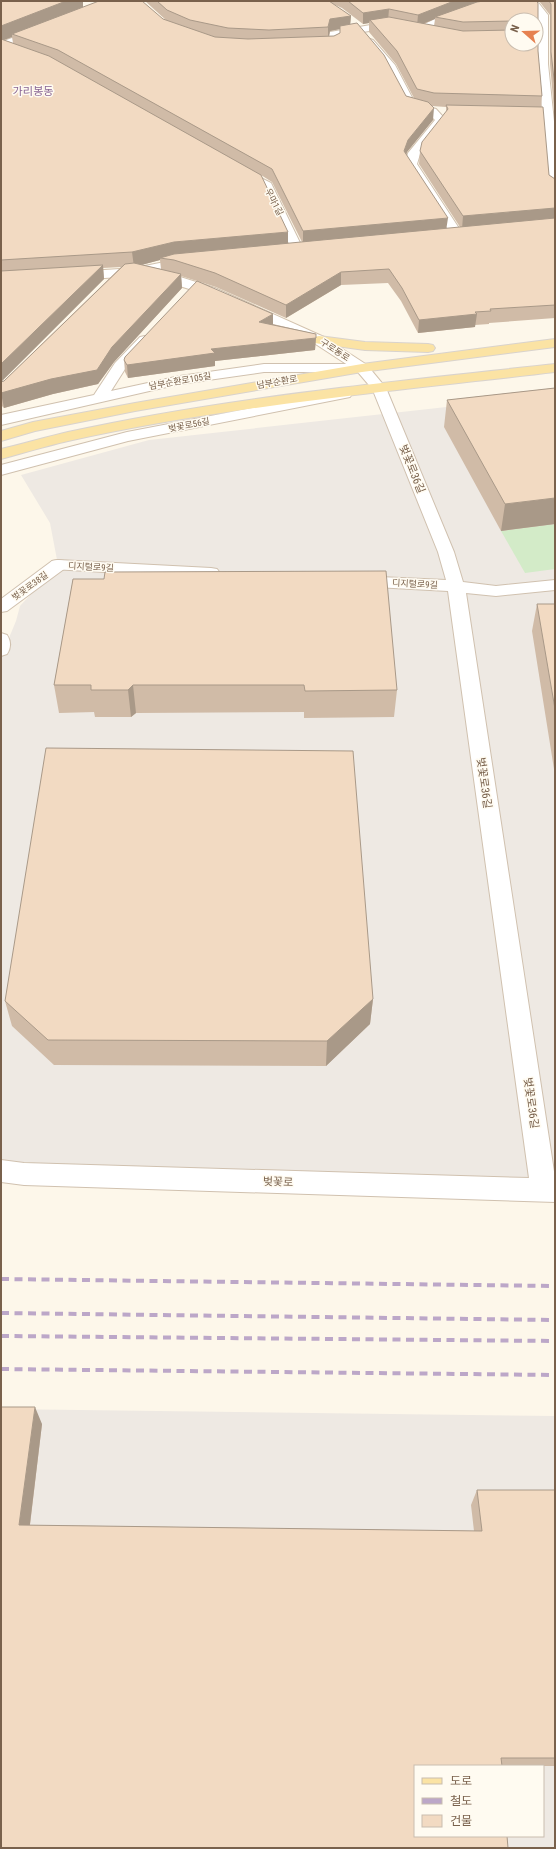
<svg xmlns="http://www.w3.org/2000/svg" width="556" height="1849" viewBox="0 0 556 1849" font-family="'Roboto Condensed','Noto Sans KR',sans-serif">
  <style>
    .industrial { fill: #eee9e3; fill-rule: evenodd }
    .green { fill: #d3ebc8 }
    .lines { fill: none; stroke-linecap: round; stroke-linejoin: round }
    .minor-casing { stroke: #d0c1af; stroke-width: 2 }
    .tertiary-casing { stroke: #d0c1af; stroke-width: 2 }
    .secondary-casing { stroke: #d3c2ad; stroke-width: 2 }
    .primary-casing { stroke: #d9d3cd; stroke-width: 2 }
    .minor { fill: #fff; fill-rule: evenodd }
    .tertiary { fill: #fff; fill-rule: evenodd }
    .secondary { fill: #fff; fill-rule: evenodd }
    .primary { fill: #fbe3a4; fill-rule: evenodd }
    .rail { stroke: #bca7c8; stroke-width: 4; stroke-dasharray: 8 5.5; stroke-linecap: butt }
    .wall { fill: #d0bba7; fill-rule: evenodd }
    .shaded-wall { fill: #a99988 }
    .building { fill: #f2dac2; stroke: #a99988 }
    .labels { text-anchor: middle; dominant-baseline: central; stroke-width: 3; stroke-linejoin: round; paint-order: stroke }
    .far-street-label { font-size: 9px; fill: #79614c; stroke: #fffbf1 }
    .far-quarter-label { font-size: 11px; fill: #896594; stroke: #fffbf1 }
    .street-label { font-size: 11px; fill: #79614c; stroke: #fffbf1 }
  </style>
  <rect width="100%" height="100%" fill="#fdf7ea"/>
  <path class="industrial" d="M555,395V1180L1,1165V657L16,621L20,606L58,565L50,523L21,475L149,440Z
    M1,1409L555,1416V1848H1ZM415,1766H543V1836H415Z"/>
  <path class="green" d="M555,524V569L525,573L501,531Z"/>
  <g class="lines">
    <g class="minor-casing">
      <path id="minor" d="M527,1H537L548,15V64L555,131V192L549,188L538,64V15Z
        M463,11L466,12L468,14L466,16L441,22L420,33H414L412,31L435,18Z
        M388,22L401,25L403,27L398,30L388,28L338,36L339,43C334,48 311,49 306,44L311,41L329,40L330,32Z
        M42,27L45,28L47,30L45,32L1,48V42Z
        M370,39L373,40L395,65L415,103L436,109L446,120L420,154L417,164L464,236L462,239H454L405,164L408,153L435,120L428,113L407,107L385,66L365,42Z
        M239,167L271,183L304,251L302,254H294L262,188L235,172L233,170Z
        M189,257L194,258L195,261L194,264L135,276L130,275L129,272L130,269Z
        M145,336L150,337L152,340L125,369L111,391L180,376L264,364H362L367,365L369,368L367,371L362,372H264L180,384L1,425V415L94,395L115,363L140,337Z
        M345,390L350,391L352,394L350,397L128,441L1,475V465L127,432Z
        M58,560L64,561L67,565L64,569L7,611L1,612V599L52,561Z
        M1,633L7,635C11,641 11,648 7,654L1,656Z"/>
    </g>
    <g class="tertiary-casing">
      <path id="tertiary" d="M379,384L384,385L386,388L454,552L463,582L496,586L555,580V590L496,596L466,593L555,1178V1202L24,1185L1,1182V1160L24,1163L529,1178L448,591L357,586L351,585L348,581L351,577L357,576L446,580L438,552L372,388L374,385Z
        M58,560L211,568L217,569L220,573L217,577L211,578L52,569L49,565L52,561Z"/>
    </g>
    <g class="secondary-casing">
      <path id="secondary" d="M135,268L174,275L215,288L324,337L367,365L386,388L384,391H374L357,371L314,343L205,294L167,282L135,276L74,280L69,279L67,276L69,273L74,272Z"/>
    </g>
    <g class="primary-casing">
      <path id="primary" d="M319,336L365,342L428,344L433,345L435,348L433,351L428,352L365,350L314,343L312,340L314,337Z
        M555,339V347L362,372L135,411L35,431L1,441V431L33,422L135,403L362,364Z
        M555,364V372C392,391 228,406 68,441C46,446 23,453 1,459V449C23,444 46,437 68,432C228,397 392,382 555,364Z"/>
    </g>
    <use href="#minor" class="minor"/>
    <use href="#tertiary" class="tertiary"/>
    <use href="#secondary" class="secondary"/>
    <use href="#primary" class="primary"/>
    <path class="rail" d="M1,1279L555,1286
      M1,1313L555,1320
      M1,1336L555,1341
      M1,1369L555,1375"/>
  </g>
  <path class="wall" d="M1,1H83V7L163,19L167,21L145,1H536L538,51L542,96L541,107L549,175L555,179V318L489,323V324L475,325V327L418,333L401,301L388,283L341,285L286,318L216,287L181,276L182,288L114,362L98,384L53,394L4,408L1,405V382L4,381L121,267L103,268L104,279L1,382ZM333,4L342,8L363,24L369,23V32L396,64L414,98L406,96L350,24L351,16ZM435,19L434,26L424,24L431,21ZM512,20H536L512,44ZM340,29V33L334,36H328L330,31ZM12,37L13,43L4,40ZM432,106L446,107V112L420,151L419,164L460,227L447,229L406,154L407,152L433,120ZM261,175L272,182L302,242L288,244ZM160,260L161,269L141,265Z
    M539,1H555V111L554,110L550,64V15Z
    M273,324L316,334L315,350L215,361V366L128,378L125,372L124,360Z
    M555,388V524L501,531L444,427L447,400Z
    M73,579L397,690L394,717L304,718V712L136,713L131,717H95L94,712L59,713L54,685Z
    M537,604H555V769H554L532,631Z
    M373,999L370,1024L326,1066L54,1065L12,1026L5,1001Z
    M1,1407L42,1424L30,1525L474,1531L471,1505L477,1490H555V1766H415L1,1848Z"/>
  <path class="shaded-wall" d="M66,1H83V9L12,34V37L1,41V26Z
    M454,1H499L435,17V19L417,26L418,15Z
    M389,9L388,21L370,20L369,23L363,24V13Z
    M351,16L350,27L330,31L328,39V27L330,19Z
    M434,108L433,120L407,152L404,164V151L408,140Z
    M555,208V221L462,229L463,216Z
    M448,218L446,231L303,244V231Z
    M288,232V246L160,258V260L134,267L132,252L174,242Z
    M103,265L104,279L1,382V364Z
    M341,272V285L286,318V305Z
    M181,274L182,288L114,362L98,384L53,394L4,408L1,393L112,347Z
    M273,314V326L259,322Z
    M477,314L475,327L418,333L419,320Z
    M316,338L315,350L215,361V366L128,378L127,365L211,349Z
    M555,498V524L501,531L505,504Z
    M133,685L136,713L131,717L128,690Z
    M373,999L370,1024L326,1066L327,1041Z
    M35,1407L42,1424L28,1540L19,1525Z"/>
  <path class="building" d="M1,1H66L1,26Z
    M99,1H142L163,19L215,37L248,39L334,36L340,33V26L357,23L384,55L406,96L428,102L434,108L408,140L404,151L448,218L303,231L272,169L58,50L12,34Z
    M157,1H329L351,16L330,19L328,27L269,30L228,28L190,20L167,10Z
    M348,1H454L418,15L389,9L363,13Z
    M484,1H536L538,3V51L542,96L434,93L417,89L397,51L370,20L389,17L463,31L512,30V44H536V20H512V21L463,22L435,17L477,2Z
    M549,1H555V88L551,52V4Z
    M1,39L49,56L261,175L288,232L174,242L132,252L1,260Z
    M446,105L543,107L549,175L555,179V208L463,216L420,151L422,142L448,109Z
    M555,218V305L490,309L491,311L475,312L477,314L419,320L402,288L389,269L341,272L286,305L215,273L174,260L160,258L174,254Z
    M134,263L181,274L112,347L97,370L51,379L1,393V382L4,381L125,264Z
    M103,265L1,364V271Z
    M197,281L273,314L259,322L316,334V338L211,349L215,353L127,365L124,360L125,357Z
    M555,388V498L505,504L447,400Z
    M386,571L397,690L305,691L304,685H133L128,690H91V685H54L73,579H104L105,572Z
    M537,604H555V709Z
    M46,748L353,751L373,999L327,1041L48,1040L5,1001Z
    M1,1407H35L19,1525L482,1531L477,1490H555V1758H501L502,1766H415V1836H507L508,1848H1Z"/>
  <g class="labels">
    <g class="far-street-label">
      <text transform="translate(274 202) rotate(63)">우마1길</text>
      <text transform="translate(335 350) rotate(33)">구로동로</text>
      <text transform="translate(180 381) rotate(-10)">남부순환로105길</text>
      <text transform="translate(277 382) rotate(-10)">남부순환로</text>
      <text transform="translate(189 425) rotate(-11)">벚꽃로56길</text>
      <text transform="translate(91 567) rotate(3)">디지털로9길</text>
      <text transform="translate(415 584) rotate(3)">디지털로9길</text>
      <text transform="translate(30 586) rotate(-36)">벚꽃로38길</text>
    </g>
    <g class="far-quarter-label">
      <text x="33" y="91">가리봉동</text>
    </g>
    <g class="street-label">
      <text transform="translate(412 469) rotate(68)">벚꽃로36길</text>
      <text transform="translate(484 783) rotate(82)">벚꽃로36길</text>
      <text transform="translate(531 1103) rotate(82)">벚꽃로36길</text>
      <text transform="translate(278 1182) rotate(2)">벚꽃로</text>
    </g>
  </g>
  <rect width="556" height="1849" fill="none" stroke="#79614c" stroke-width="4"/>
  <rect x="414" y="1765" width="130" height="72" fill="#fffbf1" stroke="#c9bdaf"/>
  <rect x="422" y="1778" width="20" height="6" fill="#fbe3a4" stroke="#c9bdaf"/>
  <text x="450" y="1785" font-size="12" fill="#79614c">도로</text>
  <rect x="422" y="1798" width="20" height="6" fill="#bca7c8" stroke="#c9bdaf"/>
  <text x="450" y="1805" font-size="12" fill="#79614c">철도</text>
  <rect x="422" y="1815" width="20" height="12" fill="#f2dac2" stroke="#c9bdaf"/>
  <text x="450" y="1825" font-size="12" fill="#79614c">건물</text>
  <g transform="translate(524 32) rotate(290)"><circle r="19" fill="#fffbf1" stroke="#c9bdaf"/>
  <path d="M0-3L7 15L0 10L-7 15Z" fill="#e68150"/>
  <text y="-6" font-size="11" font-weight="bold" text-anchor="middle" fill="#79614c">N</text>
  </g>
</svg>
